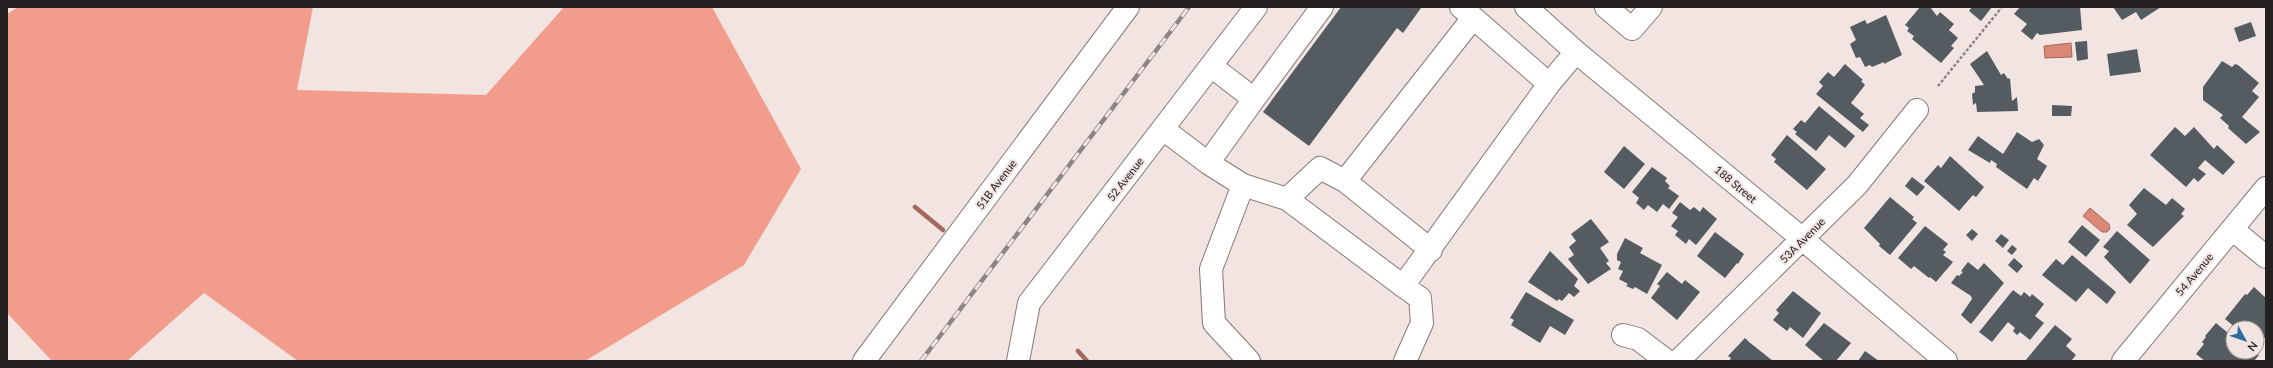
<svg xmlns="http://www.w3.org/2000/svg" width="2273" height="368" viewBox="0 0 2273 368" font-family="Lato,sans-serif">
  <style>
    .forest { fill: #f29d8b }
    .water { fill: #da8776; stroke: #a4685c }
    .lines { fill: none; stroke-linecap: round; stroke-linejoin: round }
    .stream { stroke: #a4685c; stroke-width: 4.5 }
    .building { fill: #545c62 }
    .minor-casing { stroke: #857a77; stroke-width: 24 }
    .path { stroke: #8d8583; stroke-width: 2.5; stroke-dasharray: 3 2; stroke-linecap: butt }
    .minor { stroke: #fff; stroke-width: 22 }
    .rail-casing { stroke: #8e8583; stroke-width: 4.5 }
    .rail { stroke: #f1e4e1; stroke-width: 3; stroke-dasharray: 9; stroke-linecap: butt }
    .labels { text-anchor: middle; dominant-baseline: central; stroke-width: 4; stroke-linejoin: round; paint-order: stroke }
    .street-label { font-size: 11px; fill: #252120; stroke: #f1e4e1 }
  </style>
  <rect width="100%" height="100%" fill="#f1e4e1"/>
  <path class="forest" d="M18,7H313L297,90L486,95L564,7H712L801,169L744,265L585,361H298L204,293L127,361H52L7,313V14Z"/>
  <path class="water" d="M2071,43L2072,57L2045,58L2044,46Z
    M2090,208L2109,224L2110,229L2107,232H2102L2083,216Z"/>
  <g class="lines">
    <path class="stream" d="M915,207L943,230
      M1078,351L1087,361"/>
  </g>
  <path class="building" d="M1341,7L1421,8L1403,33L1397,28L1309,146L1263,112Z
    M1920,7H1930L1937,16L1940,12L1954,24L1949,30L1958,38L1951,46L1954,48L1941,63L1912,39L1914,36L1907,31L1909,28L1905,25Z
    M1972,7H1992L1981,21L1969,11Z
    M2020,7H2080L2082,30L2040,35L2037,33L2032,40L2021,31L2027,24L2014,14Z
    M2113,7H2161L2141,20L2136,12L2122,20Z
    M1886,15L1902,55L1884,64V62L1872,67L1870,65L1865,67L1860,57L1856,58L1850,44L1856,40L1850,27L1865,20L1867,24Z
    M2251,22L2256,36L2239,42L2234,28Z
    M2087,41L2088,59L2077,61L2075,42Z
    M2137,49L2141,72L2110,76L2107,54Z
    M1987,51L2001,75L2004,73L2008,79L2010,78L2012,101L2017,97L2018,111L1977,112L1976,103L1973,105L1972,94L1975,92V86L1984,85L1970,64Z
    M2222,61L2232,67L2235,64L2238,65L2259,83L2252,91L2259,97L2242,117L2260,132L2246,144L2228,128L2229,126L2220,118L2223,115L2203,100V87Z
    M1845,64L1863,80L1861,81L1865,85L1851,103L1864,114L1860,118L1869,125L1863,132L1816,94L1823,86L1819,82L1828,72L1834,77Z
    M2052,105L2072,106L2071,116H2052Z
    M1819,106L1855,136L1845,148L1829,135L1816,151L1795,134L1797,132L1793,129L1801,120L1805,123Z
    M2175,127L2185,136L2194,127L2214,149L2217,145L2235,162L2223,175L2205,160L2198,168L2206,174L2198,182L2194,178L2186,187L2150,155Z
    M2017,132L2032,142L2039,139L2044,145L2037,159L2047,166L2038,181L2034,178L2027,189L1996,167L1997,164L1991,160L1990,163L1968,150L1978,136L2003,154Z
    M1787,135L1826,169L1807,190L1774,162L1776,159L1771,155Z
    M1624,146L1645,164L1624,189L1604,172Z
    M1950,156L1984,187L1976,197L1973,195L1959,211L1924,181L1938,165L1941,168Z
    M1652,167L1667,178L1665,181L1670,186L1668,188L1679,196L1669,209L1663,204L1657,212L1648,205L1644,210L1636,203L1639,198L1632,192Z
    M1912,177L1925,187L1917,196L1905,186Z
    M2144,188L2166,205L2172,198L2185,209L2181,214L2184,216L2153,247L2127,225L2137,214L2129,205Z
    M1890,197L1914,217L1912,219L1917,223L1890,255L1879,246L1880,244L1864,228Z
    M1680,202L1690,210L1694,207L1700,212L1703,207L1717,219L1696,245L1689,239L1686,244L1675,235L1678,231L1671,226L1678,217L1672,213Z
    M1591,219L1609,242L1600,248L1609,261L1606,263L1611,269L1588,284L1568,259L1574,255L1569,247L1576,241L1571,234Z
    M2082,225L2100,240L2086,257L2068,242Z
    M1925,226L1948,244L1943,250L1946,252L1943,255L1953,262L1936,282L1930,277L1929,278L1914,266L1911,269L1898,258Z
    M1972,229L1978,234L1972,241L1966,235Z
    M2117,231L2150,260L2130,284L2104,257L2109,251L2103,247Z
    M1715,232L1744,254L1738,264L1737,263L1725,278L1697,256Z
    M2001,234L2009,240L2003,248L1995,241Z
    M1625,238L1643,248L1640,253L1662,265L1647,294L1635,287L1633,289L1626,286L1628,284L1619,279L1623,271L1618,269L1621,262L1617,260V254Z
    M2012,245L2017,249L2012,255L2007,251Z
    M1550,251L1578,279L1574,286L1580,291L1574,297L1569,293L1562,301L1559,299L1557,301L1528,282Z
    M2072,255L2116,292L2107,304L2088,288L2076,302L2042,275L2056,259L2063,265Z
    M2014,258L2023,266L2017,273L2008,265Z
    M1968,262L1978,270L1984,263L2004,283L1971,324L1961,315L1972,299L1971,296L1951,283L1957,275L1959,276L1963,272L1961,271Z
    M1667,272L1682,284L1685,280L1700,292L1677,320L1651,298L1660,286L1657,284Z
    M2254,287L2266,298V336L2260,343L2257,341V328H2236L2225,319L2245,294L2247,295Z
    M2013,290L2021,296L2024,292L2030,297L2032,294L2044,304L2035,316L2044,323L2030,340L2020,332L2017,335L2013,331L2015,328L2008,322L1992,342L1979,332Z
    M1793,291L1821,313L1803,338L1790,327L1787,331L1773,320L1779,313L1776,310Z
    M1526,292L1574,320L1565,335L1550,326L1540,343L1511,325L1514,320L1510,318Z
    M1824,323L1851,343L1836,361H1824L1805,345Z
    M2216,323L2233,337V352H2255L2259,355L2254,361H2205L2196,354L2204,344L2202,342L2206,337L2205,336Z
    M2055,325L2072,339L2066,346L2076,355L2071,361H2025Z
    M1745,338L1749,342L1773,361H1729L1731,358L1728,356Z
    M1865,351L1879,361H1858Z"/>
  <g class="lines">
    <g class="minor-casing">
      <path id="minor" d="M1461,7L1549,84
        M1526,7L1576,52L1793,231L1946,361
        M1606,7L1632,29L1651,7
        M1254,99L1322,7
        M1163,129L1208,163L1243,185L1287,199L1403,286L1549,84L1576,52
        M1208,163L1254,99L1211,66
        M1345,181L1431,250
        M1243,185L1211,269L1214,323L1249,361
        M1287,199L1320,168L1345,181L1473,18
        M2232,229L2266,257
        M1403,286L1420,298L1422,323L1405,361
        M1623,335L1638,339L1667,361
        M864,361L1128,7
        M1018,361L1029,303L1256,7
        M1678,361L1857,185L1917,110
        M2123,361L2266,188"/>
    </g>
    <path class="path" d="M1938,86L2002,7"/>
    <use href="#minor" class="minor"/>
    <g class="rail-casing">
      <path id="rail" d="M921,361L1189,7"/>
    </g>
    <use href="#rail" class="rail"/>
  </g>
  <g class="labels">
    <g class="street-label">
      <text transform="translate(1125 179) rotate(-52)">52 Avenue</text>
      <text transform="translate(996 184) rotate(-53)">51B Avenue</text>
      <text transform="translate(1736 184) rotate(40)">188 Street</text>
      <text transform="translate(1802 240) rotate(-45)">53A Avenue</text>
      <text transform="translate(2194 274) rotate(-50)">54 Avenue</text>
    </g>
  </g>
  <rect width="2273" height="368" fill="none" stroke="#252120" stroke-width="16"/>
  <g transform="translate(2245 340) rotate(130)"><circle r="19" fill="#f1e4e1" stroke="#9f9694"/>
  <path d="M0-3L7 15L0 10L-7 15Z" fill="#2b6ea3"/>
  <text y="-6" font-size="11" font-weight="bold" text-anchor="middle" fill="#252120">N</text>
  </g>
</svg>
